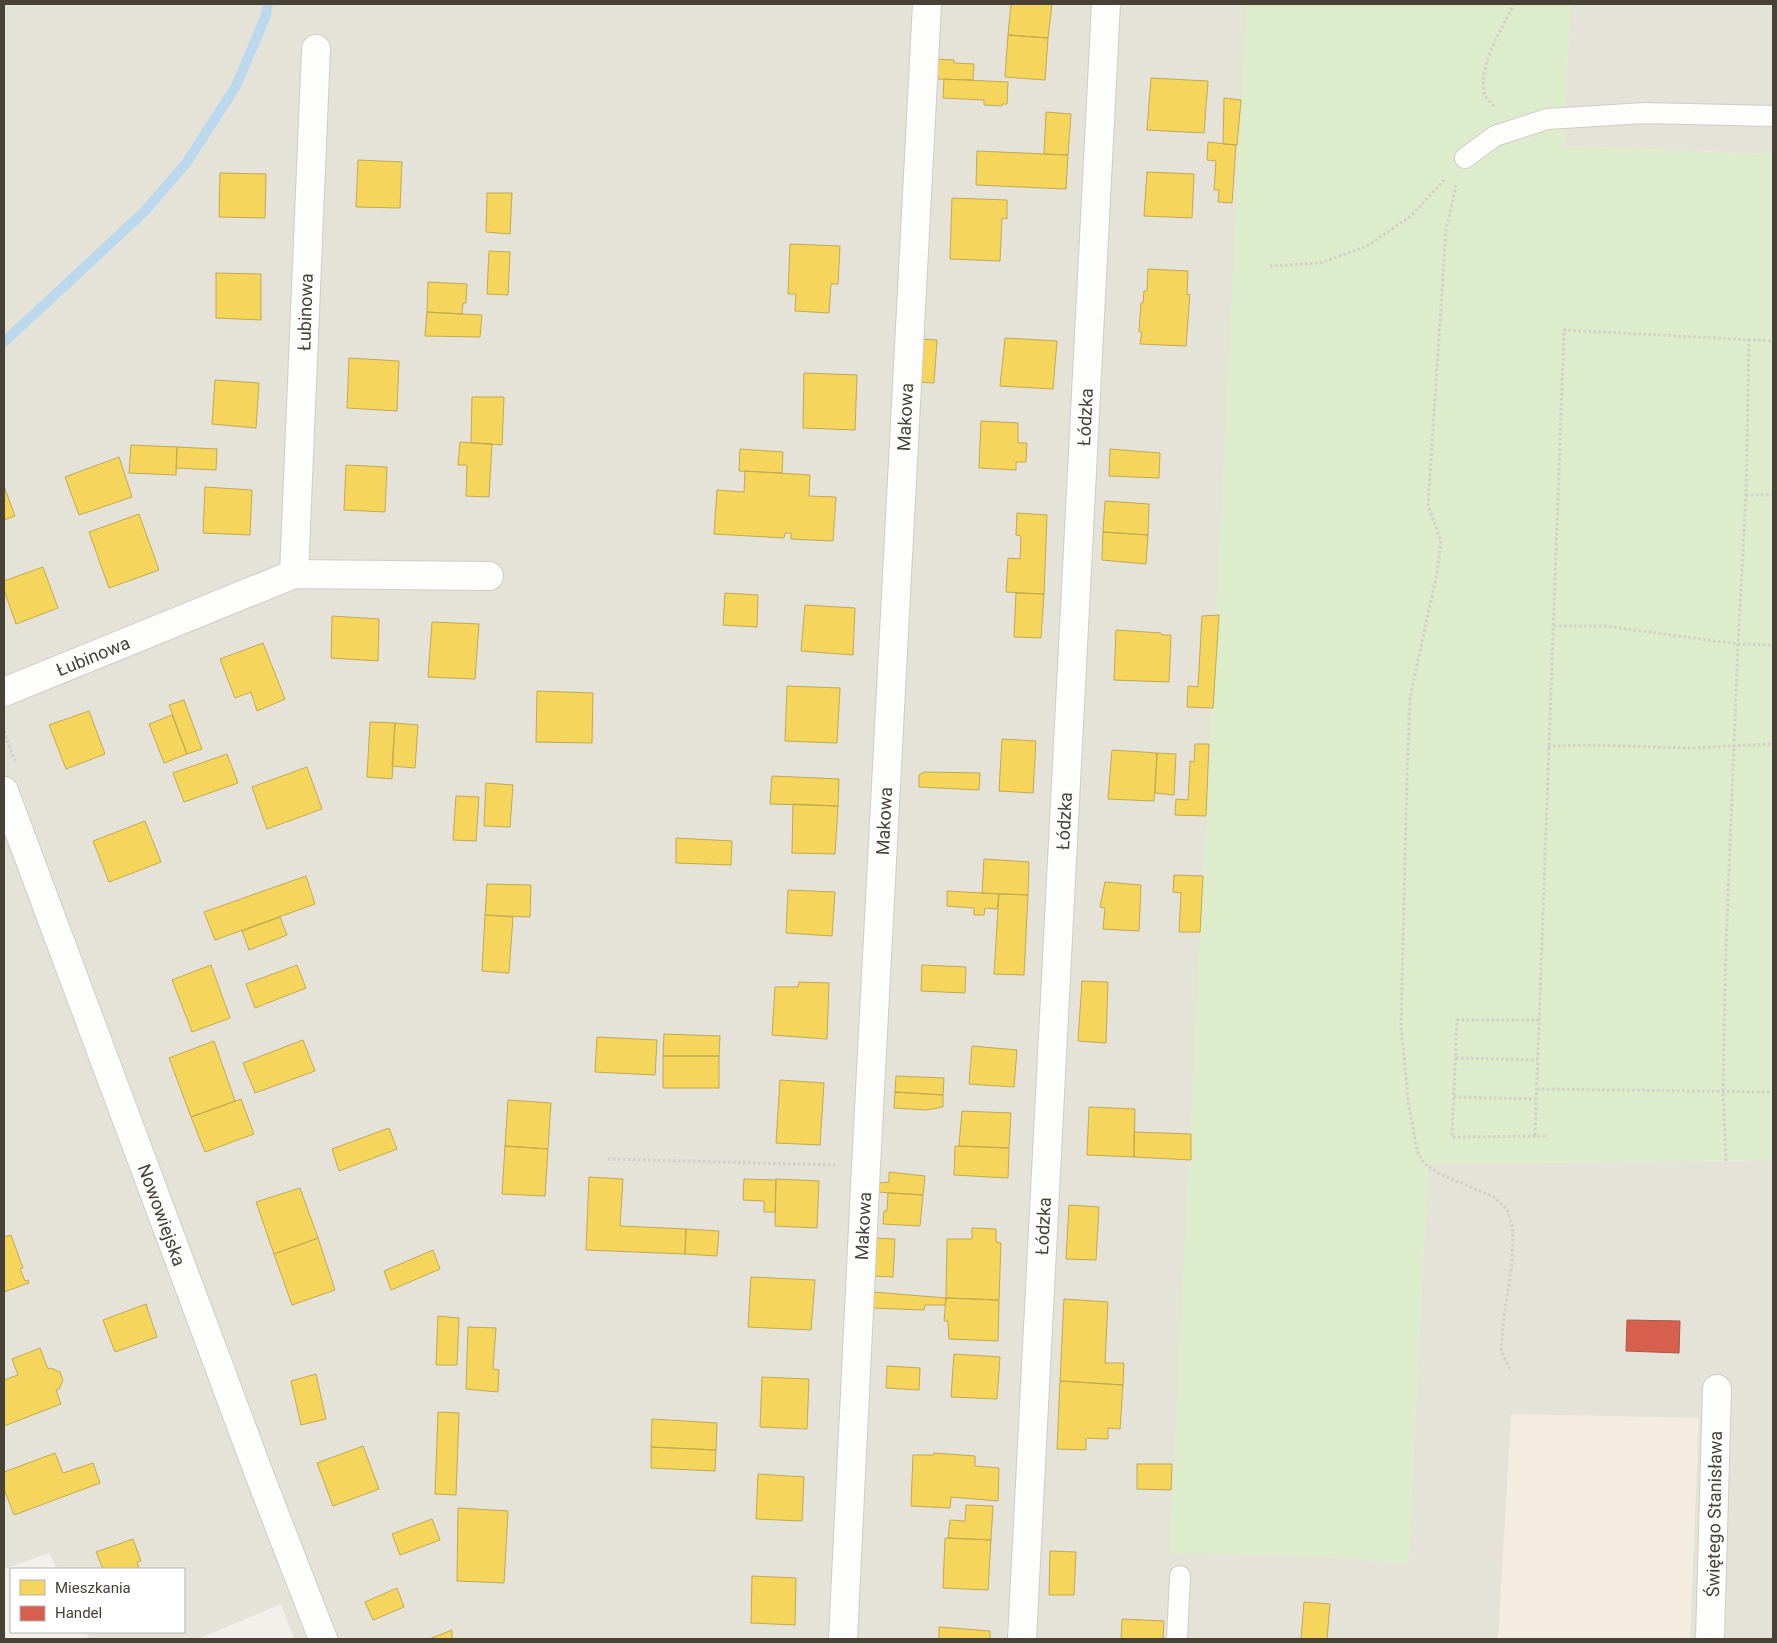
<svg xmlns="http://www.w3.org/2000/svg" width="1777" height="1643" viewBox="0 0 1777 1643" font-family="Roboto,sans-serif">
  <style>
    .residential { fill: #e5e2d8 }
    .commercial { fill: #f4ecde }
    .green { fill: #ddeccb }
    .homes { fill: #f6d55c; stroke: #c2a951 }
    .shops { fill: #d6604d; stroke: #ab5746 }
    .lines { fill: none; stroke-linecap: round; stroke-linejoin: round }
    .stream { stroke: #bbd8ef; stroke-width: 10 }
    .lane-casing { stroke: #cfcdc8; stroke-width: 22 }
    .street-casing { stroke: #cfcdc8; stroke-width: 30 }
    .path { stroke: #d2cfcb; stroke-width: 3; stroke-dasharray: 2.5 2.5; stroke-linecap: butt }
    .lane { stroke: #fdfdfc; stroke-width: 20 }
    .street { stroke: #fdfdfc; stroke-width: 28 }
    .labels { text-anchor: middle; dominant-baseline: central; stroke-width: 5; stroke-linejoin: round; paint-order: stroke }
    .street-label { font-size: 18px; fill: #474136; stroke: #fff }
  </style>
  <rect width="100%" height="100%" fill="#f1f0eb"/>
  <path class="residential" d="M4,4H1247L1328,1557L1408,1564L1428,1164L1773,1160V1639H294L281,1604L198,1639H89L86,1632H184V1569H57L49,1553L4,1569Z
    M1570,4H1773V154L1564,146Z"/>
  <path class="commercial" d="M1511,1414L1699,1418L1690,1639H1498Z"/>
  <path class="green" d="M1246,4H1570L1564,146L1773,154V1160L1428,1164L1408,1564L1328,1557L1169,1553Z"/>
  <path class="homes" d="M1011,4H1052L1048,38L1008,35Z
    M1008,35L1048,38L1045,80L1005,77Z
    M935,59L954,60V63L974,64L973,80L935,79Z
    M1151,78L1208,81L1204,133L1147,130Z
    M944,79L1008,82L1007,104H1002V106L984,105V100L943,98Z
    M1224,98L1241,100L1237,145L1223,144Z
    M1046,112L1071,114L1068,155L1044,154Z
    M1208,142L1236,145L1232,203L1218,202L1219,190H1214L1216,161L1207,160Z
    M977,151L1068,155L1066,189L976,185Z
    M358,160L402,162L400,208L356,207Z
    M1147,172L1194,174L1192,218L1144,216Z
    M220,173L266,174L265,218L219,217Z
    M487,193H512L510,234L486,232Z
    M952,198L1007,200V219L1002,218L1000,261L950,259Z
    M790,244L840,246L838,284H831L829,313L795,311L796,294H788Z
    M489,251L510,252L508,295L487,294Z
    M1148,269L1188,271L1187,295L1190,294L1186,346L1140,344L1142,332H1139L1141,303H1143L1144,291H1147Z
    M216,273L261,274V320L216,318Z
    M428,282L467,284L466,303H463L462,314L427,312Z
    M427,312L482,315L480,337L425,336Z
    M1005,338L1057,341L1053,389L1000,386Z
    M920,339L937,340L934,383L918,382Z
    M349,358L399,361L397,411L347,408Z
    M804,373L857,375L855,430L803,428Z
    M215,380L259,383L256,428L212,424Z
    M472,397H504L502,445L471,443Z
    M981,421L1018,423V443H1027L1026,462H1016V470L979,468Z
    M460,442L492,444L489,497L466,496L467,465H458Z
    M131,445L177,447L176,475L129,473Z
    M177,447L217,449L216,470L176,468Z
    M740,449L783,452L782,473L739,471Z
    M1110,449L1160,453L1159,478L1109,476Z
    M119,457L132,497L79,515L65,477Z
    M346,465L387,467L385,512L344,510Z
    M745,471L810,475L809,496L836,497L833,541L791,539V533H785L784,538L714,534L717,490L744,492Z
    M4,486L15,516L4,520Z
    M205,487L252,490L250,535L203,533Z
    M1105,501L1149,504L1148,535L1103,532Z
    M1017,513L1047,515L1044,594L1006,592L1008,558L1020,559L1021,536L1016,535Z
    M139,514L159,570L109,588L89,532Z
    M1103,532L1148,535L1146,564L1102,560Z
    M43,567L58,608L16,624L4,590V581Z
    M725,593L758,595L757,627L723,625Z
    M1016,593L1044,594L1041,638L1014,637Z
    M805,605L855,608L853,655L801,651Z
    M1219,615L1213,708L1187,707L1188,686L1198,687L1202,616Z
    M332,616L379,619L378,661L331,658Z
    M432,622L479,624L475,679L428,677Z
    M1116,630L1161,633L1162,635H1171L1169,682L1114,680Z
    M263,643L285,699L257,711L251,692L235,698L220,659Z
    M787,686L840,688L837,743L785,741Z
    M537,691L593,693L592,743L536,742Z
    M184,700L202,749L187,754L169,705Z
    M89,711L105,754L66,769L49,725Z
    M172,715L187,754L164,763L149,724Z
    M370,722L395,723L392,779L367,777Z
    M395,723L418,725L415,768L392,766Z
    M1002,739L1036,741L1033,793L999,791Z
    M1195,744H1209L1206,816L1175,815L1176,799L1188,800L1190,761L1194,762Z
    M1112,750L1157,753L1154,801L1108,799Z
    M1157,753L1176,754L1174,795L1155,793Z
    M227,754L238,783L184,802L173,773Z
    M307,767L322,809L267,829L252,787Z
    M924,772L980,773L979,790L919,787V775Z
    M772,776L839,779L838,806L770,804Z
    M486,783L513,785L510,827L484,826Z
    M456,796L479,797L476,841L453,840Z
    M793,804L838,806L835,854L792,853Z
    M145,821L161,862L109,882L93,841Z
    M676,838L732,841L731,865L676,863Z
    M984,859L1029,862L1028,895L982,893Z
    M1174,875L1203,876L1200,932H1179L1181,893L1173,892Z
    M306,876L315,904L215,940L204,912Z
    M1105,882L1141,885L1139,931L1103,929L1105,908L1100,907Z
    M487,884L531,885L530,917L485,915Z
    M788,890L835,892L832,936L786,933Z
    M947,891L999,894L997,909L985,908L984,915H974V908L947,906Z
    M999,894L1028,895L1024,975L994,974Z
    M485,915L513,917L509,973L482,971Z
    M280,917L287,935L249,950L242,931Z
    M211,965L230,1018L192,1032L172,980Z
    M297,965L306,988L255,1008L246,984Z
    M922,965L966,967L965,993L921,991Z
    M1082,981L1108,982L1106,1043L1078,1041Z
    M799,982L829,983L827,1039L772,1035L775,987H798Z
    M664,1034L720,1036L719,1056H663Z
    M597,1037L657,1040L655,1075L595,1072Z
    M303,1040L315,1071L255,1093L243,1063Z
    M214,1041L235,1101L191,1117L169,1058Z
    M972,1046L1017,1050L1014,1087L969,1084Z
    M663,1056H719V1088H663Z
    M896,1076L944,1078L943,1095L895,1092Z
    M780,1080L824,1083L820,1145L776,1143Z
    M895,1092L943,1095V1107L926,1110L894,1108Z
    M241,1099L254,1134L205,1152L191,1117Z
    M508,1100L551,1103L548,1149L505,1146Z
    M1089,1107L1135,1109L1134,1157L1087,1155Z
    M962,1111L1011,1113L1009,1148L959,1146Z
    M389,1128L397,1149L339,1171L332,1149Z
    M1134,1132L1191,1134V1160L1134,1157Z
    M505,1146L548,1149L545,1196L502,1194Z
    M955,1146L1009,1148L1008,1178L954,1175Z
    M889,1172L925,1176L923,1195L877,1192V1183L889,1182Z
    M589,1177L623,1179L620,1226L686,1229L685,1254L586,1250Z
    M744,1179L776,1180L775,1212H764V1201L743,1200Z
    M776,1179L819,1181L817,1228L775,1226Z
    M300,1188L318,1238L274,1254L256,1202Z
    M888,1193L923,1195L920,1226L883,1224L884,1211H887Z
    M1069,1205L1099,1207L1096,1260L1066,1259Z
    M972,1228L996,1229V1242L1001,1243L999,1300L946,1298L947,1239H972Z
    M686,1229L719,1231L717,1256L685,1254Z
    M11,1235L23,1268L20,1269L25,1281L28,1280L29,1283L4,1292V1237Z
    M318,1238L335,1290L292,1305L274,1254Z
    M876,1238L895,1239L893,1277L873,1276Z
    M433,1250L440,1269L391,1290L384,1271Z
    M751,1277L815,1280L811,1330L748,1327Z
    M873,1292L946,1298L945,1305H925L924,1310L872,1308Z
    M946,1298L999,1300L998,1341L949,1339L948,1321H944Z
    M1064,1299L1108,1302L1105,1363H1124L1123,1385L1060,1381Z
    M146,1304L157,1337L115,1352L103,1320Z
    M438,1316L459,1318L457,1365H436Z
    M468,1327L496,1328L493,1369L499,1370L498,1392L466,1389Z
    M40,1348L48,1369L51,1368L60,1372L63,1380L59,1389L56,1390L61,1404L4,1426V1380L18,1375L12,1359Z
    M954,1354L1000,1357L997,1399L951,1397Z
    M887,1366L920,1368L919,1390L886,1388Z
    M316,1374L326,1419L301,1425L291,1381Z
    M762,1377L809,1379L807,1429L760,1427Z
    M1060,1381L1123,1385L1120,1429L1108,1428V1439L1086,1438V1450L1057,1449Z
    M438,1412L459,1413L456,1495L435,1494Z
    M652,1419L717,1423L716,1450L651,1447Z
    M363,1446L379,1489L333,1506L317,1463Z
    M651,1447L716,1450L715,1471L651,1468Z
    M55,1453L63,1473L93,1463L100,1483L14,1515L4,1489V1472Z
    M934,1453L975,1456V1466L999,1468L998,1501L951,1497L950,1508L911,1506L913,1455H934Z
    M1137,1464H1172L1171,1490L1137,1489Z
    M758,1474L804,1477L802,1521L756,1519Z
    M966,1505L993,1506L991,1540L948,1538L950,1520L965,1521Z
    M458,1508L508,1511L504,1583L457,1581Z
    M432,1519L440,1540L400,1555L392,1534Z
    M945,1538L991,1540L988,1590L943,1588Z
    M133,1539L141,1561L137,1562L139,1569H103L96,1552Z
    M1050,1551L1076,1552L1074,1595H1049Z
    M752,1576L796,1578L795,1625L751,1623Z
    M397,1588L404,1607L373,1620L365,1602Z
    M1304,1602L1330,1604L1327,1639H1301Z
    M1122,1619L1164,1621L1163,1639H1121Z
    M939,1627L990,1631V1639H939Z
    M452,1630V1639H429Z"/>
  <path class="shops" d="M1627,1320L1680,1321L1679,1353L1626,1351Z"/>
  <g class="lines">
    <path class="stream" d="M4,342L144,212L187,162L236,86L265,18L268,4"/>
    <g class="lane-casing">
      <path id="lane" d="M1465,158L1495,136L1547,119L1645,113L1773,116
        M1177,1639L1180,1576"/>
    </g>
    <g class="street-casing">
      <path id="street" d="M294,574L316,49
        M4,692L294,574L489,576
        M4,791L264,1487L323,1639
        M843,1639L866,1166L927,4
        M1022,1639L1106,4
        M1710,1639L1717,1389"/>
    </g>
    <path class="path" d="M1494,106C1492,103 1488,100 1486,97C1474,71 1503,27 1514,4
      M1456,185L1446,231L1428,505L1441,541L1437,573L1410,697L1407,776L1401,1027L1409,1107L1418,1154L1425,1164L1440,1174L1494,1197L1507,1209L1513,1228L1512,1263L1504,1317L1501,1350L1510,1370
      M1270,266L1320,263L1367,246L1411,216L1446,178
      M1746,495H1773
      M1554,626H1605L1738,644L1773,645
      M4,731L15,761
      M1548,746L1594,745L1691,748L1773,744
      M1539,1020H1457L1452,1137L1548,1136
      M1456,1058L1537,1060
      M1537,1089L1773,1092
      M1454,1097L1536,1099
      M1535,1135L1564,330L1773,341
      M608,1159L835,1165
      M1726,1161L1723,1092L1726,947L1738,644L1746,495L1749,339"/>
    <use href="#lane" class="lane"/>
    <use href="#street" class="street"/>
  </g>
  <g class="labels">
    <g class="street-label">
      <text transform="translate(305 312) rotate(-88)">Łubinowa</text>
      <text transform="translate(905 417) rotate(-87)">Makowa</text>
      <text transform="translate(1085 417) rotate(-87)">Łódzka</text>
      <text transform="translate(93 656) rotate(-22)">Łubinowa</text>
      <text transform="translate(884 821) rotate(-87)">Makowa</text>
      <text transform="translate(1064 821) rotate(-87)">Łódzka</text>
      <text transform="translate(162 1215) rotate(70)">Nowowiejska</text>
      <text transform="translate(863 1226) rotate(-87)">Makowa</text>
      <text transform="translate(1043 1226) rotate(-87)">Łódzka</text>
      <text transform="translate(1714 1514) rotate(-89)">Świętego Stanisława</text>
    </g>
  </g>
  <rect width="1777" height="1643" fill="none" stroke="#474136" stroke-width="10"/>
  <rect x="10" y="1568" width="175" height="65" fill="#ffffff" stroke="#b5b3af"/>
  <rect x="20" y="1580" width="25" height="15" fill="#f6d55c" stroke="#b5b3af"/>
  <text x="55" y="1593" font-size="15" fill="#474136">Mieszkania</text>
  <rect x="20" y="1606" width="25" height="15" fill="#d6604d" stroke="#b5b3af"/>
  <text x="55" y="1618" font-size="15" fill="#474136">Handel</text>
</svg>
